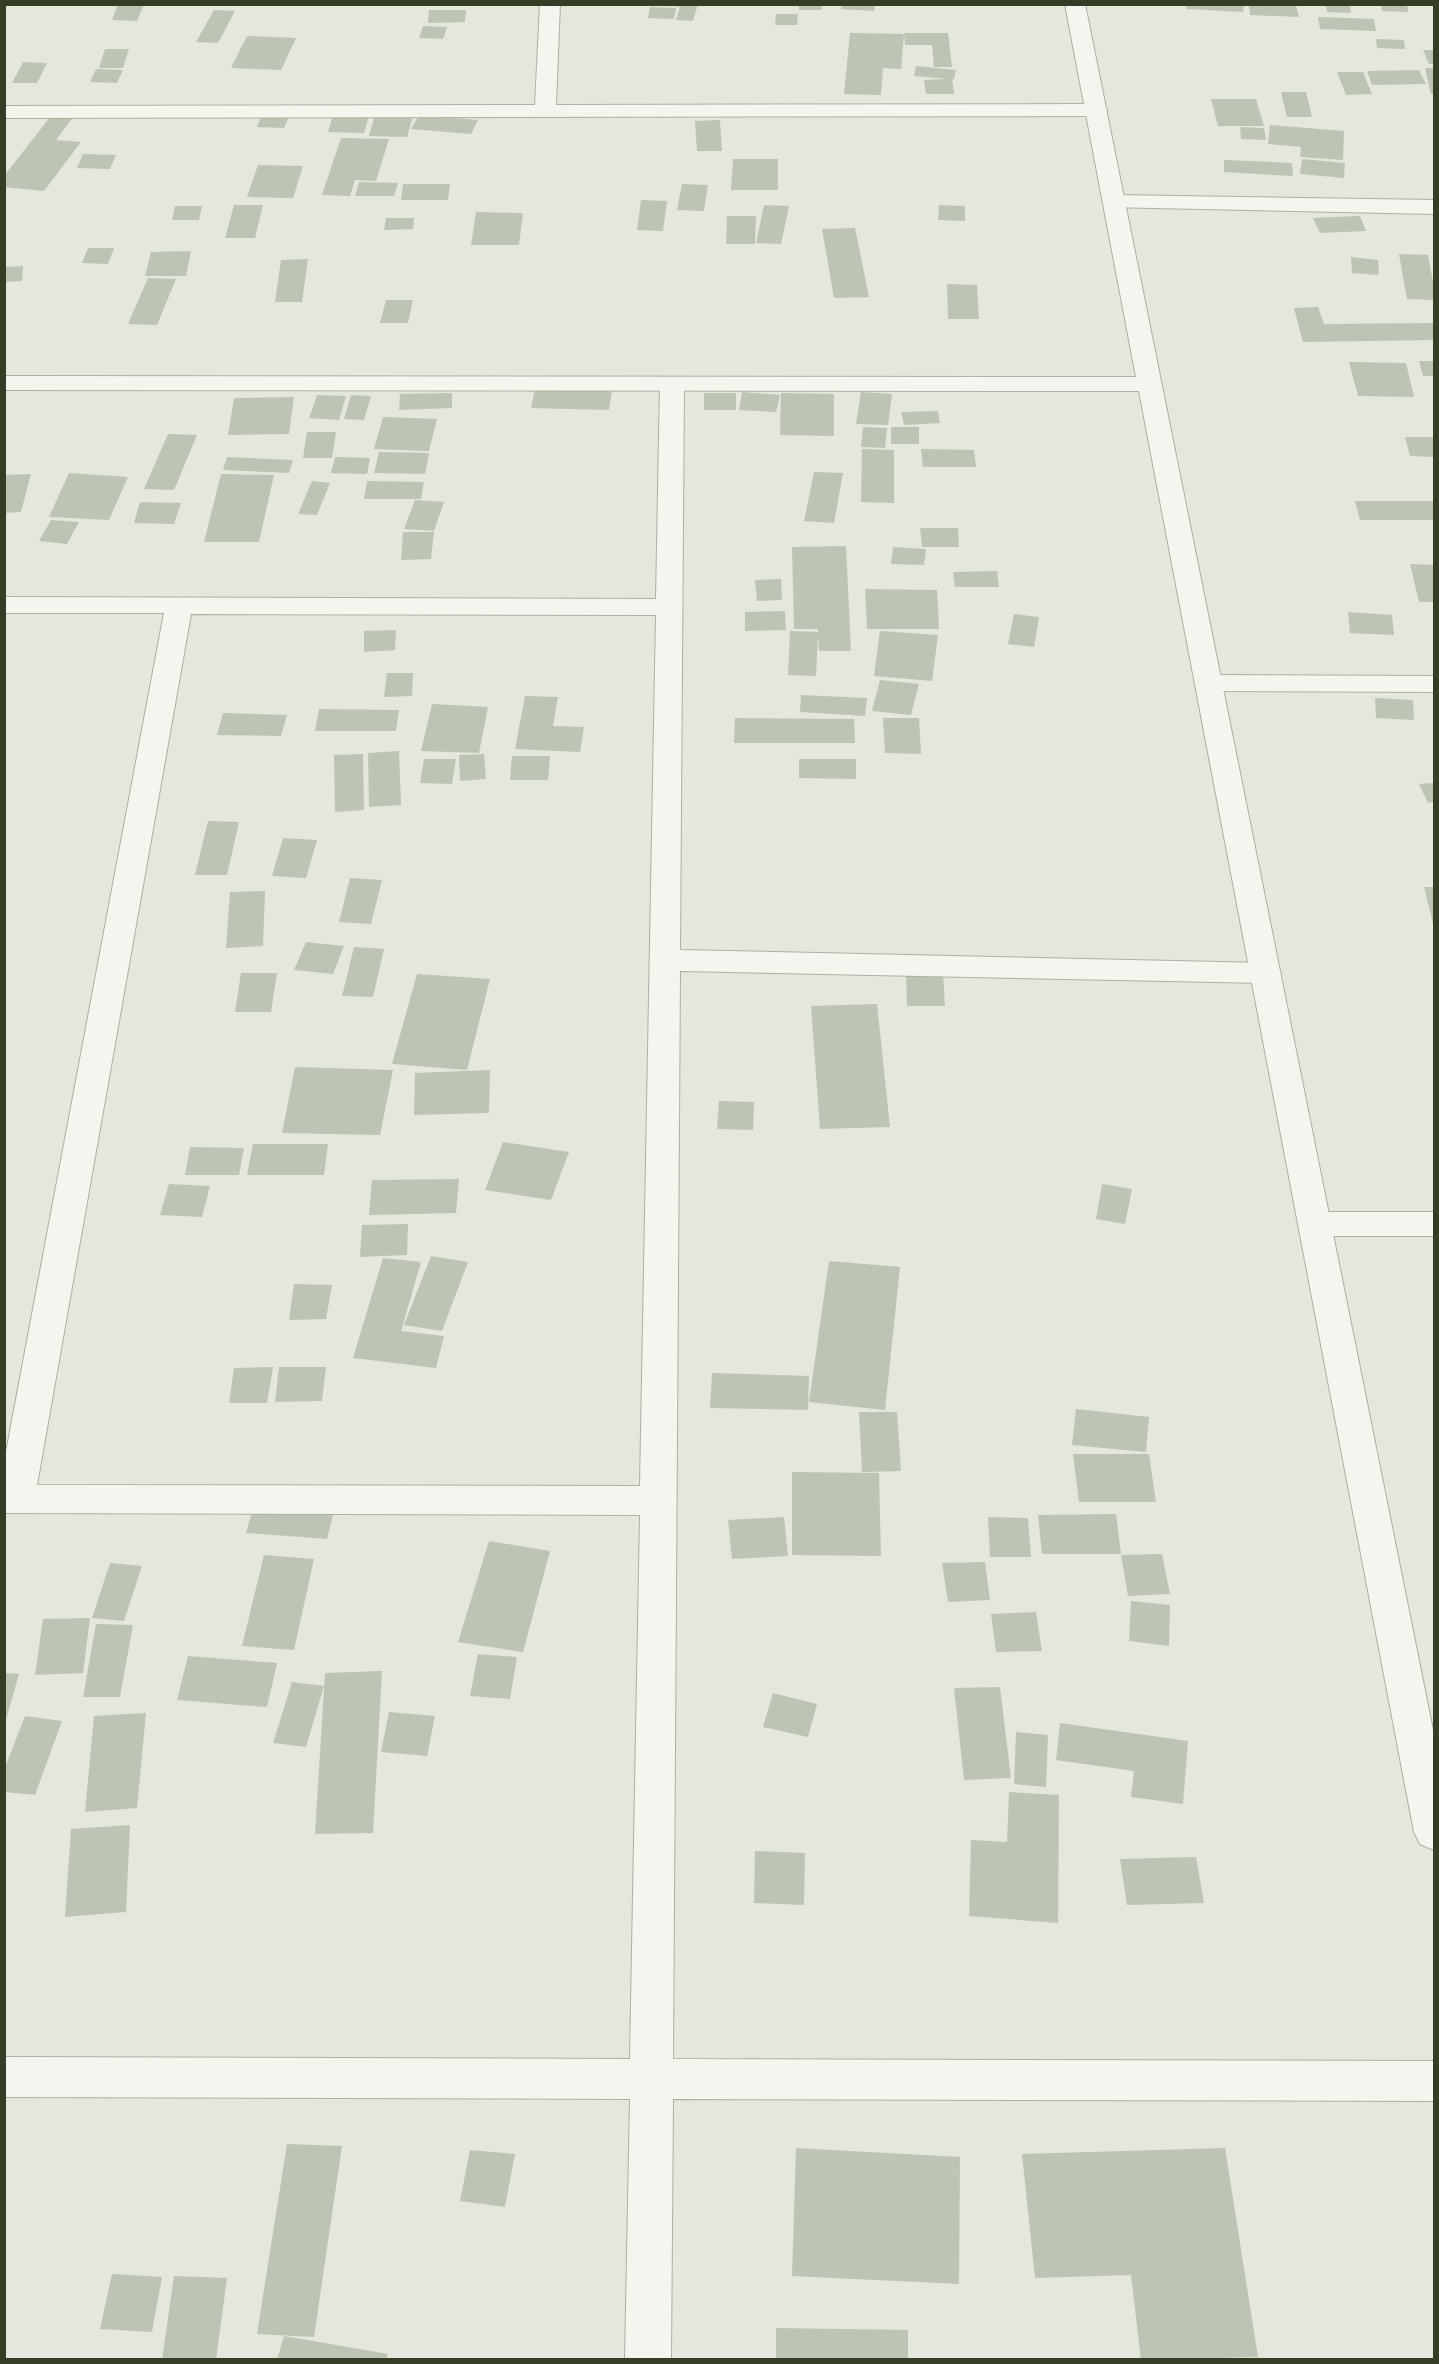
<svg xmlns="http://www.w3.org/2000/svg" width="1439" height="2364" viewBox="0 0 1439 2364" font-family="'Fira Sans',sans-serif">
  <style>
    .building { fill: #bec4b3 }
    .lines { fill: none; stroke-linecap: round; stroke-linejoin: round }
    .minor-casing { stroke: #abb1a2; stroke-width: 2 }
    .tertiary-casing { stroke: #abb1a2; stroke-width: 2 }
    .minor { fill: #f3f5ef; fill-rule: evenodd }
    .tertiary { fill: #f3f5ef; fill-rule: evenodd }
  </style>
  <rect width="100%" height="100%" fill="#e3e7dc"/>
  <path class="building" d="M118,4H144L137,21L112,20Z
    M665,4H698L693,21L676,20L680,7Z
    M799,4H822V10H799Z
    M842,4H875L874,11L841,9Z
    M1186,4H1244L1243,12L1186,9Z
    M1249,4L1296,5L1299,17L1250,15Z
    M1326,4H1350L1351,13L1327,12Z
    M1381,4H1407L1408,12L1382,11Z
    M650,7L676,8L674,19L648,18Z
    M214,10L235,11L218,43L196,42Z
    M429,10H466L465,22L428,23Z
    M776,14H798L797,25H775Z
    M1318,17L1374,19L1376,31L1320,29Z
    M423,26L447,27L443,39L419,38Z
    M850,33L904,34L901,69L883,68L881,95L844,94Z
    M904,33H948L952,67H934L932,45H905Z
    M247,36L296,38L281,70L231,68Z
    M1376,39L1404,40L1405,49L1377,48Z
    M105,49H129L123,68H99Z
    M1423,50H1434V64H1429Z
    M23,62L47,63L37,83H12Z
    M916,66L956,70L954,80L952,79L954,94H926L924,80L948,79L914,76Z
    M1425,68H1434V94H1431Z
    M96,69L123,70L117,83L90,82Z
    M1419,70L1426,84L1372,85L1367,71Z
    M1337,72H1363L1372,94L1346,95Z
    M1281,92H1306L1312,117H1287Z
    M1211,99H1256L1264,126H1218Z
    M54,112L76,113L56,140L81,142L44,191L4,187V176Z
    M262,114H290L284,128L257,127Z
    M333,115L369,116L364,133L328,132Z
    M375,115L413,116L407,137L369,136Z
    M419,115L478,120L471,134L411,129Z
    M720,120L722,151H697L695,121Z
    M1270,125L1344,131L1343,160L1300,157L1301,147L1268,144Z
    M1240,127L1264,128L1266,140L1241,139Z
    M341,138L389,139L376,181L355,180L350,196L322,195Z
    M83,154L116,155L110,169L77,168Z
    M733,159H778V190H731Z
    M1302,159L1345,163L1344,178L1300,174Z
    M1224,160L1292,163L1293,176L1224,172Z
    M258,165L303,166L293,198L247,197Z
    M359,182L398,183L394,196H355Z
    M403,184H450L448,200H401Z
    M682,184L708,185L704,211L677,210Z
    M641,200L667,201L663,231L637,230Z
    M234,205H263L255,238H225Z
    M764,205L789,206L781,244L756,243Z
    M939,205L965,206V221L938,220Z
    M175,206H202L199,220H172Z
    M476,212L523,213L519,245H471Z
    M727,216H756L755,244H726Z
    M1360,216L1366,231L1320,233L1313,218Z
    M386,218H414L413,229L384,230Z
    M855,228L869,297L834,298L822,229Z
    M88,248H114L108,264L82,263Z
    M191,251L186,276H145L151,252Z
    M1399,254L1428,255L1434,287V300L1407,299Z
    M1351,257L1378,260L1379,275L1352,273Z
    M308,259L302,302H275L281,260Z
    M23,266L22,281L4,282V267Z
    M148,278L176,279L157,325L128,324Z
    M947,284L977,285L979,319H948Z
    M386,300H413L408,323H380Z
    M1318,307L1324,324L1434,323V340L1303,342L1294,308Z
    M1419,361H1434V376H1423Z
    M1349,362L1406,363L1414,397L1358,396Z
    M535,388L612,390L609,410L531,408Z
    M742,392L780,395L776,412L739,410Z
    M861,392L892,394L888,425L856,424Z
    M452,393V408L399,410L400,394Z
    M704,393H736V410H704Z
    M781,393L834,394V436L780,435Z
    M317,395L346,396L339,420L309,418Z
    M351,395L371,396L364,420L344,419Z
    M294,397L289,434L228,435L234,398Z
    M938,411L940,423L904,425L901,412Z
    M383,417L437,419L429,451L374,449Z
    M863,427L887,428L885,448L861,447Z
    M891,427H919V444H891Z
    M307,432H336L332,458H303Z
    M168,434L197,435L174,490L144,489Z
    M1405,437H1434V457L1410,456Z
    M862,449L894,450V503L861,502Z
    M921,449L974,450L976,467H923Z
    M379,452L429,453L425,474L374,473Z
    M227,457L293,460L289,473L223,470Z
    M335,457L370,458L367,474L331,473Z
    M814,472L843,473L834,523L804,521Z
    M69,473L128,477L109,520L49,517Z
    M31,474L21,512L4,513V475Z
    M221,474L274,475L259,542H204Z
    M312,481L330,483L317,515L298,514Z
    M367,481L424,482L421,499H364Z
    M415,500L444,502L434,531L404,529Z
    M1355,501H1434V520H1360Z
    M140,502L181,503L174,524L134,523Z
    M51,520L79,522L67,544L39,541Z
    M920,528H958L959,547H922Z
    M403,532H434L431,559L401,560Z
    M846,546L851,651H819L818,635L816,676L788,675L790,631L818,632V629H794L792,547Z
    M893,547L926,549L924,565L891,564Z
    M1410,564L1434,565V602H1419Z
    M997,571L999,587H955L953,572Z
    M781,579L782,600L757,601L755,580Z
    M865,589L937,590L939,629H867Z
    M785,611L786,630L745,631V612Z
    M1348,612L1392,615L1394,635L1350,633Z
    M1014,614L1039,617L1034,647L1008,644Z
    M396,630L395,650L364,652V631Z
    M880,631L938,635L932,681L874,676Z
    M387,673H413L412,696L384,697Z
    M880,680L919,684L911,715L872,711Z
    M801,695L867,698L865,716L800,712Z
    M525,696L558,697L553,726L584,727L580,752L515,749Z
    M1375,698L1413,700L1414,720L1376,718Z
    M432,704L488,707L479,753L421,751Z
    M319,709L399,710L396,731H315Z
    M223,713L287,715L281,736L217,735Z
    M735,718L854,719L855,743H734Z
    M883,718H919L921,754L885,753Z
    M399,751L401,805L369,807L368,753Z
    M363,754L364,810L335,812L334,755Z
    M484,754L486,779L460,781L459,755Z
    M512,756H550L548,780H510Z
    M424,759H456L452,784L420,783Z
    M799,759H856V779L799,778Z
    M1434,783V802L1428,803L1419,784Z
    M208,821L239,822L227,875H195Z
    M283,838L317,840L306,878L272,876Z
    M350,878L382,880L371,924L339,922Z
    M1424,887H1434V928Z
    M265,891L263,946L226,948L230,892Z
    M306,942L344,946L333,974L294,970Z
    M354,947L384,949L373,997L342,996Z
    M906,972H943L945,1006H907Z
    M241,973H277L271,1012H235Z
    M417,974L490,979L467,1070L392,1064Z
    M877,1004L890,1127L820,1129L811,1006Z
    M295,1067L393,1070L380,1135L282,1133Z
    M490,1070L489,1113L414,1115L415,1073Z
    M719,1101L754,1102L753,1130L717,1129Z
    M503,1142L569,1152L551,1200L485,1190Z
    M253,1144H328L324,1175H247Z
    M190,1147L244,1148L239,1175H185Z
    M459,1179L456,1213L369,1215L372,1180Z
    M169,1184L210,1186L202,1217L160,1215Z
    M1102,1184L1132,1189L1125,1224L1096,1219Z
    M408,1224L407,1255L360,1257L362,1225Z
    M431,1256L468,1262L442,1331L404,1325Z
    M383,1258L421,1262L401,1331L444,1336L436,1368L353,1358Z
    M829,1261L900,1267L885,1410L809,1402Z
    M294,1284L332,1285L326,1319L289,1320Z
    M273,1367L267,1403H229L234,1368Z
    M279,1367H326L322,1401L275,1402Z
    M712,1373L809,1376L808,1410L710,1408Z
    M1076,1409L1149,1417L1146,1452L1072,1445Z
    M859,1412H897L901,1471L862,1472Z
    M1073,1454H1149L1156,1502H1079Z
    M792,1472L879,1473L881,1556L792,1555Z
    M257,1494L337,1500L327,1539L246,1533Z
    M1116,1514L1121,1554H1042L1038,1515Z
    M784,1517L788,1556L732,1559L728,1520Z
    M988,1517L1028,1518L1031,1557H990Z
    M489,1541L550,1551L523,1652L458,1642Z
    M1162,1554L1170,1594L1128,1596L1121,1555Z
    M264,1555L314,1559L294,1650L242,1646Z
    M985,1562L990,1600L948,1602L942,1563Z
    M110,1563L142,1566L124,1621L92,1618Z
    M1131,1601L1170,1605L1169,1646L1129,1641Z
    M1036,1612L1042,1651L996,1652L991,1614Z
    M90,1618L83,1673L35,1675L43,1619Z
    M96,1624L133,1625L120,1697H83Z
    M478,1654L517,1657L510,1699L470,1696Z
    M188,1656L277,1663L267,1707L177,1700Z
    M382,1671L373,1833L315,1834L325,1673Z
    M4,1673L19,1674L5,1723H4Z
    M292,1682L324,1686L306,1747L273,1743Z
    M1000,1687L1011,1778L964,1780L954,1688Z
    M773,1693L817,1704L808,1737L763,1727Z
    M389,1712L435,1716L427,1756L381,1752Z
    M146,1713L137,1808L85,1812L94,1716Z
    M25,1716L62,1721L35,1795L4,1792V1770Z
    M1060,1723L1188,1741L1183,1804L1131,1797L1134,1771L1056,1760Z
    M1016,1732L1048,1735L1046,1787L1014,1784Z
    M1009,1792L1059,1795L1058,1923L969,1916L971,1840L1007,1842Z
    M130,1825L126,1912L65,1917L71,1829Z
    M755,1851L805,1853L804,1905L754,1903Z
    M1196,1857L1204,1903L1127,1905L1120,1859Z
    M287,2144L342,2146L314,2337L257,2334Z
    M796,2148L960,2157L959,2284L792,2276Z
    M1225,2148L1258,2357L1141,2360L1131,2275L1035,2278L1022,2154Z
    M470,2150L515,2154L505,2207L460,2201Z
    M112,2274L162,2277L152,2332L100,2329Z
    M174,2276L227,2278L216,2360H162Z
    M776,2328L908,2330V2360H776Z
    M284,2336L388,2354L386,2360H277Z"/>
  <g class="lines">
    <g class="minor-casing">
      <path id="minor" d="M540,4H560L556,105L1096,104L1104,105L1107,110L1104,115L1096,116L4,118V106L535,105Z
        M1114,195L1434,200V214L1106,207L1103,202L1106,197Z
        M672,377L681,379L684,384L680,950L1266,963L1277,966L1281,973L1277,980L1266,983L680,971L673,2059L1434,2061V2101L673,2099L671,2360H625L630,2099L4,2097V2057L630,2059L640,1515L4,1513V1463L164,613H4V597L656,599L660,384L663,379ZM191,614L656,615L640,1486L37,1485Z
        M1209,675L1434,676V692L1209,691L1199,689L1195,683L1199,677Z
        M1315,1212H1434V1236H1315L1303,1233L1298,1224L1303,1215Z"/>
    </g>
    <g class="tertiary-casing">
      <path id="tertiary" d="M1065,4H1085L1434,1735V1850L1420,1844L1414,1832L1139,391L4,390V376L1136,377Z"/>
    </g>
    <use href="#minor" class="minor"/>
    <use href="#tertiary" class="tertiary"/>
  </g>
  <rect width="1439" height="2364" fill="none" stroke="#353d26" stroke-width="12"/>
</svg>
